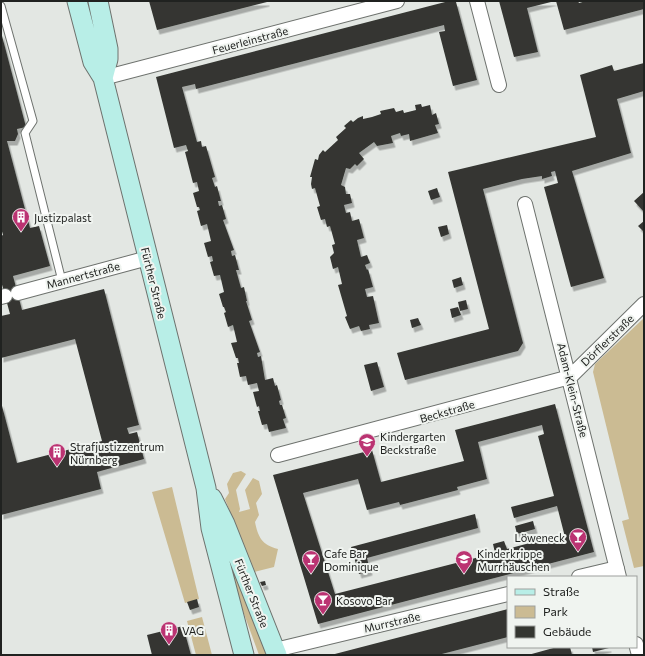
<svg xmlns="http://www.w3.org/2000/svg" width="645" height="656" viewBox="0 0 645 656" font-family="Commissioner,sans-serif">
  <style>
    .green { fill: #cbbb93 }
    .building { fill: #343631; fill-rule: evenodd; filter: url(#shadow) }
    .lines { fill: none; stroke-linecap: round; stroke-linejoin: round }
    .lane-casing { stroke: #6e726e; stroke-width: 9 }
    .street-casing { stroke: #6e726e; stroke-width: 16 }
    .secondary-casing { stroke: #6e726e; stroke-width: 21 }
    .lane { stroke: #fff; stroke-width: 7 }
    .street { stroke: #fff; stroke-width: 14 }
    .secondary { stroke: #b8eee7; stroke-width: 19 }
    .labels { text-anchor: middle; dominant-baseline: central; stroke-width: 4; stroke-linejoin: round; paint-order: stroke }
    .street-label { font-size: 11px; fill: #202220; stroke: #f0f4f0 }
    .poi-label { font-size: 11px; fill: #202220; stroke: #f0f4f0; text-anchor: start }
  </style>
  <defs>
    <filter id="shadow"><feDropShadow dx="2.5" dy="4.5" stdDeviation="0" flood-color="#0004"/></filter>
  </defs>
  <rect width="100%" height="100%" fill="#e3e7e3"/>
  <path class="green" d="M644,318V566L634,568L622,521L629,519L593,372L595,364Z
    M241,471L246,474L236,490L240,509L239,512L250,509L245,490L253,478L259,481L262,494L256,503L259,515L255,522C258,537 262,545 278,549L274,567L254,572L225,499L229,493L227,484L233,473Z
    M172,487L199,599L185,603L152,492Z
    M234,576L237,577L270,655H259L232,581Z
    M202,617L212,655H196L187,621Z"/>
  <path class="building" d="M149,1H267V2L157,30Z
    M449,1L456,2L477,80L453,86L439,32L445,31L444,25L196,89L195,84L182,87L197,142L201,141L202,147L206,146L215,177L212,178L215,187L217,186L221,201H218L219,206L222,205L226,219L223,220L234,250L231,251L232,256L235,255L239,270H236L241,288L244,287L247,301H246L252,320L249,321L260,352L257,353L258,357L261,356L265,380L273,378L275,386L277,385L281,400L279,401L280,405H282L286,418L283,419L286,428L269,432L267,424L262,425L258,411H260L259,406L257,407L253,392L259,391L257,383L248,385L246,376L240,377L237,363H239L238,358H236L231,343L237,342L233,325L228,327L224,313L226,312L224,307H223L219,294L224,292L220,275L214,276L210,262L213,261L212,256L208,257L204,243L211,241L207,224L201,226L197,211L200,210L199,207H197L193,193L199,191L197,182L193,183L185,152L188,151L186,145L174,148L156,77Z
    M499,1H555L527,8L538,52L514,57Z
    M556,1H578L579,3L586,1H644V9L564,30Z
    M1,32L26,127L17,129L18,134L15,141H7L30,228L39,226L50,266L13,276L22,310L104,289L139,425L127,428L129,434L137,432L144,459L97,472L101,489L1,515V402L17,463L102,441L75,339L1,358V316L10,314L1,281V236L3,235L1,228Z
    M644,63V91L617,99L631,153L572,171L604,278L571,287L544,187L558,183L555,171L551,172L552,176L542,179V176L522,179L483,189L523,343L518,351L405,380L397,353L489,329L448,172L596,137L580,75L612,65L614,71Z
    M421,104L422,107L430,105L432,115L436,113L439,124L435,125L438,133L410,141L409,134L401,136L400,133L391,136L393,143L377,146L374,142L359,153L364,159L357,166L355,164L350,169L346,168L341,185L345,187L346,194H350L352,203L344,205L346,213L350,212L352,221L359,219L364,238L357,240L361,257L367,255L370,263L365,265L367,270L368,269L373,287L365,289L367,297L373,296L379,323L369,325L370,329L361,331L359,326L350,329L345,317L347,316L338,285L342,284L338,267L333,269L330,257L334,253L332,245L335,244L330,226L327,227L325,219L321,220L317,207L320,206L315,188L312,189L311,184L312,177H310L315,159L318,160L319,155L323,150L325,152L338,140L336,137L346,128L344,126L351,120L353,122L358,118L363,116V119L372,117L381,114L380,111L394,108L396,112L403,110L404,113L416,110L415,105Z
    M437,188L440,197L431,200L428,191Z
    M644,192V212L634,201Z
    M644,221V232L638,226Z
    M447,225L449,234L441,237L438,227Z
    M461,277L463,285L454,288L452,280Z
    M466,300L468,309L460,311L458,302Z
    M458,307L461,315L452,318L450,309Z
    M418,318L421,325L412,328L410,320Z
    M377,362L384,387L371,391L364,365Z
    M555,404L594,552L318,624L273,475L372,450L381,482L464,461L455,430ZM542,425L544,434L538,436L554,496L511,507L514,518L557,506L565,537L546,542L545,539L507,549L504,541L493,544L495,553L335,594L303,493L358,479L367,510L399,502L400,505L458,490L457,487L487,479L478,442Z
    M475,514L478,528L367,558L370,571L359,574L351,547Z
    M533,521L535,529L517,534L515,526Z
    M265,581L266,585L262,586L260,582Z
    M197,599L199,607L190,610L187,602Z
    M508,609V637L438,655H331Z
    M183,626L191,655H152L147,635Z
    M557,647H570L572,655H528Z
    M592,647H609V648L593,652Z"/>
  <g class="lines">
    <g class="lane-casing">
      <path id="lane" d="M1,6L33,121L25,133L62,281"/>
    </g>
    <g class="street-casing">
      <path id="street" d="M477,1L499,85
        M103,78L397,1
        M525,204L619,577
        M18,293L148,258
        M1,297L5,296
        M278,455L570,377L644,304
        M579,577L617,568
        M636,644L639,655
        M275,650L508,594"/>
    </g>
    <g class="secondary-casing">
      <path id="secondary" d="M77,1L93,62L103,78L206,488L211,528L244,655
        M98,1L108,49V59L103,78
        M212,498L225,524L277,655"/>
    </g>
    <use href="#lane" class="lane"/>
    <use href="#street" class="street"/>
    <use href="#secondary" class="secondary"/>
  </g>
  <defs>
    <g id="building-pin" transform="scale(0.9)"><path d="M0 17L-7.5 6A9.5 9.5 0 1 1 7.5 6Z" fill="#bb3372" stroke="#f0f4f0"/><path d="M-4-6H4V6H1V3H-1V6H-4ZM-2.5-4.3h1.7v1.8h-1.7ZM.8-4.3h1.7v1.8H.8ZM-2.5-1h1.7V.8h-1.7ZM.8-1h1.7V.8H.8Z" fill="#fff"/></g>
    <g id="school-pin" transform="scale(0.9)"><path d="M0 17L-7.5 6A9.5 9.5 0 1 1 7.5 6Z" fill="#bb3372" stroke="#f0f4f0"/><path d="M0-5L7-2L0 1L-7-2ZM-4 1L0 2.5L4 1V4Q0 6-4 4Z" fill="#fff"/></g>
    <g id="bar-pin" transform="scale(0.9)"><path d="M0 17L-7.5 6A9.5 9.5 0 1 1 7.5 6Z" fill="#bb3372" stroke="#f0f4f0"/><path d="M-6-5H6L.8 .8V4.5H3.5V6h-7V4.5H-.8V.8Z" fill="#fff"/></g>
  </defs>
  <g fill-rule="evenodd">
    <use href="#building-pin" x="21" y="217"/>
    <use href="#school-pin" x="367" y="442"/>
    <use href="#building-pin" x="57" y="452"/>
    <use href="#bar-pin" x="578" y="537"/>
    <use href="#bar-pin" x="311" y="559"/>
    <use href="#school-pin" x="464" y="559"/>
    <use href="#bar-pin" x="323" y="600"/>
    <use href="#building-pin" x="169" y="630"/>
  </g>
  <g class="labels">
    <g class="street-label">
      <text transform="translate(250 40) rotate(-15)">Feuerleinstraße</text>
      <text transform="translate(83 275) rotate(-15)">Mannertstraße</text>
      <text transform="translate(154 283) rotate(76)">Fürther Straße</text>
      <text transform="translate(607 340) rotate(-44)">Dörflerstraße</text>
      <text transform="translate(573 390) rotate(76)">Adam-Klein-Straße</text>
      <text transform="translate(447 411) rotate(-16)">Beckstraße</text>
      <text transform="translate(252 593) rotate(68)">Fürther Straße</text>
      <text transform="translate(392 622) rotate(-13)">Murrstraße</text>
    </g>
    <g class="poi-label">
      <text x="34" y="217">Justizpalast</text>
      <text x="380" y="436">Kindergarten<tspan x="380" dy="13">Beckstraße</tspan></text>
      <text x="70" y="446">Strafjustizzentrum<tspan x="70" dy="13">Nürnberg</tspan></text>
      <text x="565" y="537" text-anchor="end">Löweneck</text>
      <text x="324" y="553">Cafe Bar<tspan x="324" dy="13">Dominique</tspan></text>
      <text x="477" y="553">Kinderkrippe<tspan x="477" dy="13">Murrhäuschen</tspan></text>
      <text x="336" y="600">Kosovo Bar</text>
      <text x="182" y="630">VAG</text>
    </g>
  </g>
  <rect width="645" height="656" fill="none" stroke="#202220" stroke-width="4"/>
  <rect x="507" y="576" width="130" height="72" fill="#f0f4f0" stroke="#9da09d"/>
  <rect x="515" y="589" width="20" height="6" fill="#b8eee7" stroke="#9da09d"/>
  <text x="543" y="596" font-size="12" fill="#202220">Straße</text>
  <rect x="515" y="606" width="20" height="12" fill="#cbbb93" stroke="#9da09d"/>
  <text x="543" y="616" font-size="12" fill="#202220">Park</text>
  <rect x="515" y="626" width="20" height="12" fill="#343631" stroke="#9da09d"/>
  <text x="543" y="636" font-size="12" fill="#202220">Gebäude</text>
</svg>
